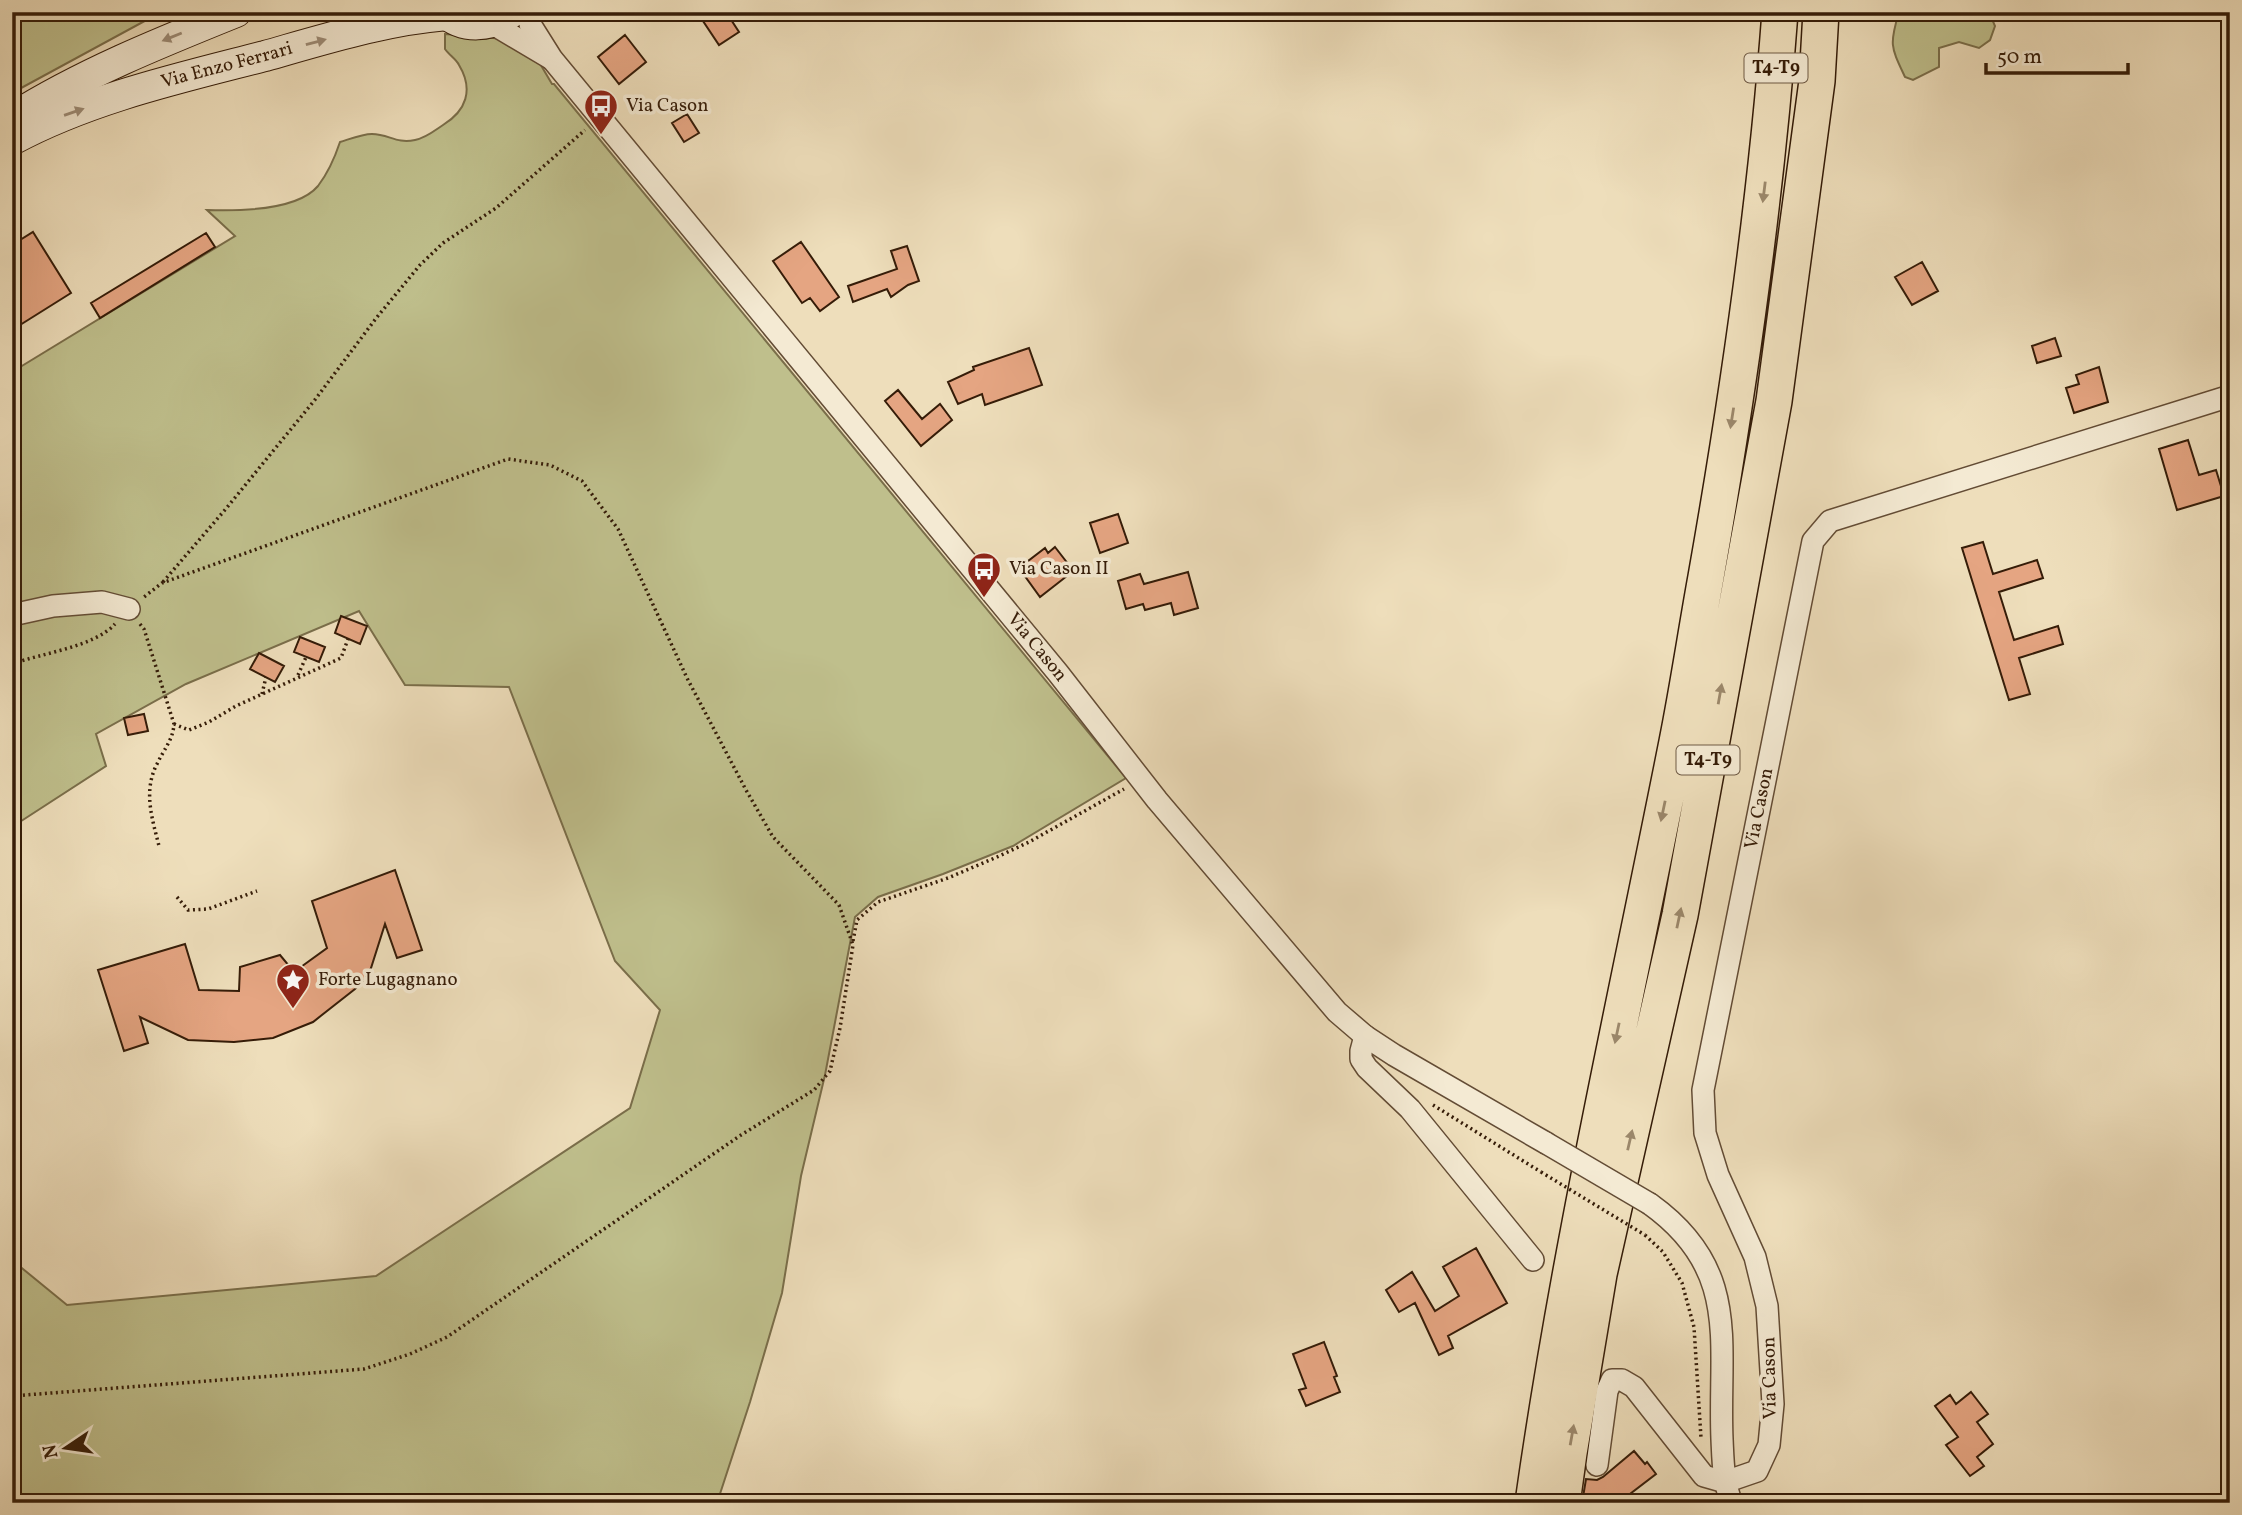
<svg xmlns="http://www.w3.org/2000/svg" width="2242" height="1515" viewBox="0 0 2242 1515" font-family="Vollkorn,serif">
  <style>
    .green { fill: #bfbf8c; stroke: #7a6e4a; stroke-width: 2 }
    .building { fill: #e5a582; stroke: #351c08; stroke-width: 2 }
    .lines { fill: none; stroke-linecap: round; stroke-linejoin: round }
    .minor-casing { stroke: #634c35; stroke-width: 24 }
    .secondary-casing { stroke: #351c08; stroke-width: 32 }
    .trunk-casing { stroke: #351c08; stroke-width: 38 }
    .path { stroke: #351c08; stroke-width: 3.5; stroke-dasharray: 2 3.5; stroke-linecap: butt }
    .minor { stroke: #f4ead3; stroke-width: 21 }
    .secondary { stroke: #f4ead3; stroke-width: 30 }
    .trunk { stroke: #eedebb; stroke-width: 35 }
    .minor-bridge-casing { stroke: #634c35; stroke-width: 24; stroke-linecap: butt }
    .path-bridge { stroke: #351c08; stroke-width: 3.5; stroke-dasharray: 2 3.5; stroke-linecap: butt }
    .minor-bridge { stroke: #f4ead3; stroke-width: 21 }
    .oneway { fill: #9e8d78 }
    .oneway2 { fill: #9b876a }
    .labels { text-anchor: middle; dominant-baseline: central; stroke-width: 7; stroke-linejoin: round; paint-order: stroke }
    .shield { fill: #f4ead3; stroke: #6e5a45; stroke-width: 2 }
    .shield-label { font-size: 18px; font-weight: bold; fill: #351c08 }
    .street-label { font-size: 19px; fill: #351c08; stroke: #f4ead3 }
    .poi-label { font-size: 19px; fill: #351c08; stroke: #f4ead3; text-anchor: start }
  </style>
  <rect width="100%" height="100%" fill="#eedebb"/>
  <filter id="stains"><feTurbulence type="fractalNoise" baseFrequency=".00286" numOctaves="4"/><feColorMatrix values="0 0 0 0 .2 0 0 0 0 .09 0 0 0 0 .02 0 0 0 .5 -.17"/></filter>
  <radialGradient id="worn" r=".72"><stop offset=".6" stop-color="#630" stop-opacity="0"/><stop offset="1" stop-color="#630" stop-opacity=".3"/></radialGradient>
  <path class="green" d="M12,12H169L152,17L12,93Z
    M1899,12H1989L1995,26L1990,40L1979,48L1959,42L1939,48V67L1913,80L1905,77C1891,47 1889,45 1899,12Z
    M445,34L505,39L539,62L552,84H554L1126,778L1013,846L943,874L878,897L855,917L825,1075L801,1176L782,1293L750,1402L717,1503H12V1260L67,1305L376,1276L630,1108L660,1010L615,961L509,687L405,685L359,611L186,684L96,734L106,766L12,827V372L235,236L207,210C237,211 297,211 318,186C328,173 335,157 340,142C350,139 362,134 372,134C389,134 396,144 415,140C426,138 434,131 443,125C466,111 474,90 459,65C456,59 449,55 445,49Z"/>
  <path class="building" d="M697,12H726L739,32L719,45Z
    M625,35L646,62L619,84L598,57Z
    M687,114L699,133L684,142L672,123Z
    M33,232L71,293L12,330V245Z
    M206,233L215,247L100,318L91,303Z
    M801,242L839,297L820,311L810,298L802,303L773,261Z
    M907,246L919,281L908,285L891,297L887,289L853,302L848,286L897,269L891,251Z
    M1922,262L1938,291L1912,305L1895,277Z
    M2055,338L2061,356L2037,363L2032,346Z
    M1029,348L1042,385L985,405L982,394L958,404L948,382L974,370L973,367Z
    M2099,367L2108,402L2074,413L2066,388L2079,384L2076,375Z
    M898,390L922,419L940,404L952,420L921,446L885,401Z
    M2188,440L2199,475L2216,470L2224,496L2177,510L2159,449Z
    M1118,514L1128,543L1100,553L1090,523Z
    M1983,542L1993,574L2037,560L2043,578L1999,592L2014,640L2058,626L2063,644L2019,658L2030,694L2009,700L1962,548Z
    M1055,547L1072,569L1065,574L1067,576L1040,597L1019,568L1045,548L1048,553Z
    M1188,572L1198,608L1174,615L1171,603L1145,610L1143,604L1126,609L1118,581L1140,574L1144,584Z
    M341,616L367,626L360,644L335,633Z
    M300,637L325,647L319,662L294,652Z
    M259,653L284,666L275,682L250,669Z
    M144,714L148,731L128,735L124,718Z
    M395,870L422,950L397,958L385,924L371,968L365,979L355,989L313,1022L273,1038L234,1042L188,1040L140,1017L148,1043L124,1051L98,970L185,944L199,990L239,991L240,967L280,955L294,972L327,948L312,901Z
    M1476,1248L1507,1303L1448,1336L1453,1348L1439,1355L1415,1303L1399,1312L1386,1290L1412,1272L1435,1311L1459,1296L1443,1267Z
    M1324,1342L1337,1376L1334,1377L1340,1392L1306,1406L1299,1390L1306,1388L1293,1354Z
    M1971,1392L1988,1414L1977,1422L1993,1444L1977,1457L1984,1466L1970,1476L1946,1445L1958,1437L1935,1406L1950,1395L1956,1404Z
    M1634,1451L1645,1464L1647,1462L1656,1474L1630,1494L1637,1503H1582L1586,1479L1597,1480L1603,1477Z"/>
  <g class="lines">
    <g class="minor-casing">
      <g id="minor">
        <path id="s1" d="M528,12L530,24L552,59L1058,673L1157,800L1337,1012L1365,1036L1394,1055L1546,1143"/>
        <path d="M491,23L550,58"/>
        <path d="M12,615L53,606L102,602L129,609"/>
        <path d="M1365,1036L1361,1051V1059L1367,1068L1410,1109L1533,1260"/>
        <path d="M1650,1204C1742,1270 1718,1343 1722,1439C1723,1460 1723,1483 1732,1503"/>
        <path id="s2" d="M1597,1465L1607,1391L1612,1380H1622L1634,1387L1704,1476L1725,1482L1757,1471L1769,1445L1773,1404L1767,1306L1755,1257L1718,1175L1705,1133L1703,1090L1813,541L1830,521L2230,396"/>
      </g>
    </g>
    <g class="secondary-casing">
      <g id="secondary">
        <path d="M444,12C464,30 491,27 512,12"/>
        <path d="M12,118C82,74 159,43 236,12"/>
        <path id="s3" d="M12,140C90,98 180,78 265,56C325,39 385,20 447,15"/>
      </g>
    </g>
    <g class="trunk-casing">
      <path id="trunk" d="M1533,1503C1569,1247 1627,995 1677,742C1688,687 1696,632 1706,577C1739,390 1766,202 1780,12
        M1562,1503L1569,1453L1599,1274L1680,915L1774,401L1817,81L1821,12"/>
    </g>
    <path class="path" d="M163,582L224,511L314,401L377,317L420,265L443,243L496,208L585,130
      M140,624L144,629L174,724C173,740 164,749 157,764C143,791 152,818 159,846
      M12,664C42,653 94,647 115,624
      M298,675L306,657
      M262,694L266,677
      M174,724L189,730L209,722L236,706L341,658L348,639
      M177,897L188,910L208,909L257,891
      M853,941L857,920L878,902L948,878L997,857L1029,842L1124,789
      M1433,1105L1541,1172
      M1645,1235L1663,1252L1682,1283L1694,1327L1701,1438
      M12,1396L364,1369L410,1354L447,1337L741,1135L814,1090L830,1071L840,1028L853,945L839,905L773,837L746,790L687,678L618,529L582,481L550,465L508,459L162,583L144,597"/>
    <use href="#minor" class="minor"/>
    <use href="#secondary" class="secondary"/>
    <use href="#trunk" class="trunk"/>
    <g class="minor-bridge-casing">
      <path id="minor-bridge" d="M1546,1143L1650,1204"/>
    </g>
    <path class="path-bridge" d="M1541,1172L1645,1235"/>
    <use href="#minor-bridge" class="minor-bridge"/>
  </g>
  <defs><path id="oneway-solid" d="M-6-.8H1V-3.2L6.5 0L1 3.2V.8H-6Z" transform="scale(1.75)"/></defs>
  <g class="oneway">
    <use href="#oneway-solid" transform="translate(172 37) rotate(158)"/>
    <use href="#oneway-solid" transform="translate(316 42) rotate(-15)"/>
    <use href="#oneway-solid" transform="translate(74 112) rotate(-19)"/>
  </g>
  <g class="oneway2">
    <use href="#oneway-solid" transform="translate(1764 192) rotate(97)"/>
    <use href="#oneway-solid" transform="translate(1732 418) rotate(99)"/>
    <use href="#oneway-solid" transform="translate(1720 694) rotate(-80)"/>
    <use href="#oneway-solid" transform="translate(1663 811) rotate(102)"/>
    <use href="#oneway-solid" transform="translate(1679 918) rotate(-78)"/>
    <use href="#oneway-solid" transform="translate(1617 1033) rotate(102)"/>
    <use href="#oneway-solid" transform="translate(1630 1140) rotate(-77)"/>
    <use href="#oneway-solid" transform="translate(1572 1435) rotate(-80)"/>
  </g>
  <defs>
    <g id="bus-pin" transform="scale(1.75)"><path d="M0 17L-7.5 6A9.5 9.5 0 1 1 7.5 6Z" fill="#8f2418" stroke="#f4ead3"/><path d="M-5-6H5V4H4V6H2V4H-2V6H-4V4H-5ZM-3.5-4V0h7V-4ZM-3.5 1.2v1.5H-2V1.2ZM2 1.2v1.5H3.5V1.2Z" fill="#fff"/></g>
    <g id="sight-pin" transform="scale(1.75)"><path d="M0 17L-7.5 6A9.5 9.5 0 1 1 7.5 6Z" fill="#8f2418" stroke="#f4ead3"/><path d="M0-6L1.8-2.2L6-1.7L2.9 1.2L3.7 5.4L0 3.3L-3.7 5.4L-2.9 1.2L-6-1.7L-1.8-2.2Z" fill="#fff"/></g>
  </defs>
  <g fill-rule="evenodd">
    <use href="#bus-pin" x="601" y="106"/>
    <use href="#bus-pin" x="984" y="569"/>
    <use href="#sight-pin" x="293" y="980"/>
  </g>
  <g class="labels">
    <g class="shield">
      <rect x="1744.5" y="53.5" width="63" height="29" rx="5"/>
      <rect x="1676.5" y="745.5" width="63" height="29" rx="5"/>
    </g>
    <g class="shield-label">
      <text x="1776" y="68">T4-T9</text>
      <text x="1708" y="760">T4-T9</text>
    </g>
    <g class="street-label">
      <text stroke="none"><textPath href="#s3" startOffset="228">Via Enzo Ferrari</textPath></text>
      <text stroke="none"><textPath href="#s1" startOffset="816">Via Cason</textPath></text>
      <text stroke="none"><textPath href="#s2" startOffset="962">Via Cason</textPath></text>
      <text transform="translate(1770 1378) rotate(-91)">Via Cason</text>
    </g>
    <g class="poi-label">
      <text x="626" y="106">Via Cason</text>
      <text x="1009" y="569">Via Cason II</text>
      <text x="318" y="980">Forte Lugagnano</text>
    </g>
  </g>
  <rect width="2242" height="1515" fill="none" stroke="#eedebb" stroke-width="42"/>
  <rect x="14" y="14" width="2214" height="1487" fill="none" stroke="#351c08" stroke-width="3.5"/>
  <rect x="21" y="21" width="2200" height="1473" fill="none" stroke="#351c08" stroke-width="2"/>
  <g transform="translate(66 1448) rotate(257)" stroke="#f4ead3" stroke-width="5" paint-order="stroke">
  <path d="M0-5L12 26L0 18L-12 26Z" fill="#351c08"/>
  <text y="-10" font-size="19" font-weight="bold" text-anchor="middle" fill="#351c08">N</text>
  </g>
  <path d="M1986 63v10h142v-10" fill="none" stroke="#351c08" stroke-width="3.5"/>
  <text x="1997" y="63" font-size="21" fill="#351c08" stroke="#f4ead3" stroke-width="5" paint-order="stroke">50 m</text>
  <rect width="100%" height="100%" filter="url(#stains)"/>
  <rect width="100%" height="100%" fill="url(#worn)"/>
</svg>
